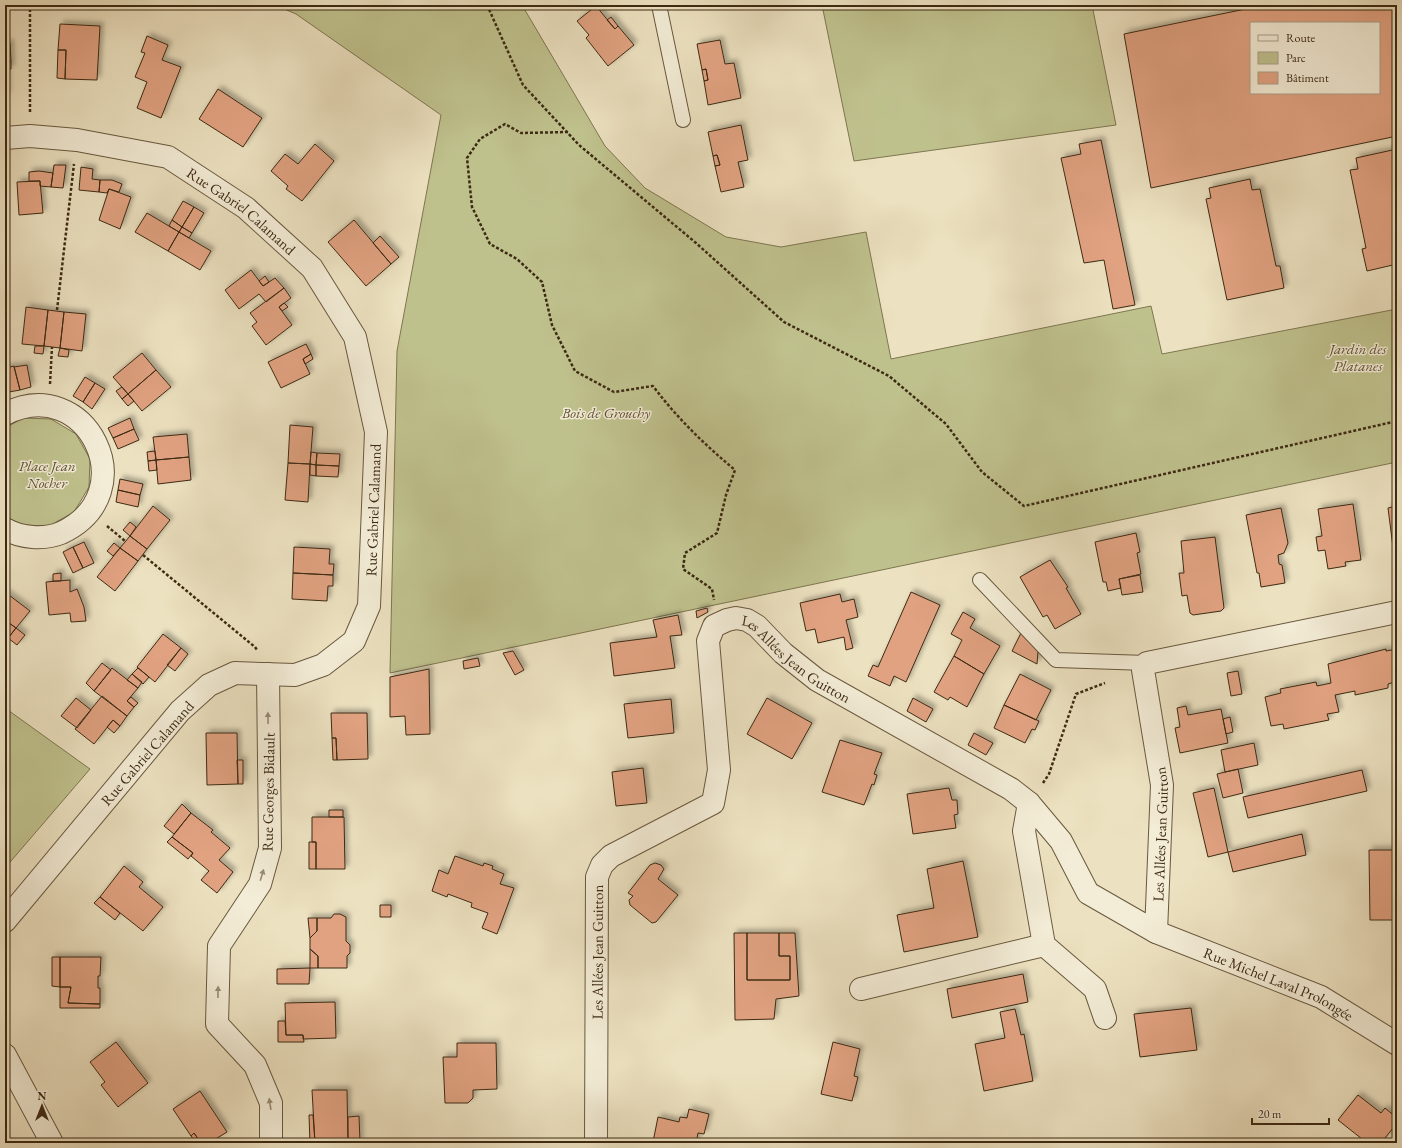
<svg xmlns="http://www.w3.org/2000/svg" width="1402" height="1148" viewBox="0 0 1402 1148" font-family="'EB Garamond',serif">
  <style>
    .green { fill: #bfc18d; stroke: #7e7650 }
    .building { fill: #e1a281; stroke: #3d2a13; fill-rule: evenodd; filter: url(#shadow) }
    .lines { fill: none; stroke-linecap: round; stroke-linejoin: round }
    .service-casing { stroke: #69583e; stroke-width: 16 }
    .minor-casing { stroke: #69583e; stroke-width: 24 }
    .path { stroke: #3d2a13; stroke-width: 2.5; stroke-dasharray: 3 2; stroke-linecap: butt }
    .service { stroke: #f3ecd6; stroke-width: 14 }
    .minor { stroke: #f3ecd6; stroke-width: 22 }
    .oneway { fill: #988b74 }
    .labels { text-anchor: middle; dominant-baseline: central; stroke-width: 3; stroke-linejoin: round; paint-order: stroke }
    .street-label { font-size: 15px; fill: #3d2a13; stroke: #f3ecd6 }
    .park-label { font-size: 15px; font-style: italic; fill: #5e5032; stroke: #f3ecd6 }
  </style>
  <defs>
    <filter id="shadow"><feDropShadow dx="3.5" dy="-3.5" stdDeviation="2" flood-color="#0004"/></filter>
  </defs>
  <rect width="100%" height="100%" fill="#ece1c0"/>
  <filter id="stains"><feTurbulence type="fractalNoise" baseFrequency=".005" numOctaves="4"/><feColorMatrix values="0 0 0 0 .2 0 0 0 0 .09 0 0 0 0 .02 0 0 0 .5 -.17"/></filter>
  <radialGradient id="worn" r=".72"><stop offset=".6" stop-color="#630" stop-opacity="0"/><stop offset="1" stop-color="#630" stop-opacity=".3"/></radialGradient>
  <path class="green" d="M275,5H522L605,146L645,188L726,237L781,247L866,232L891,359L1151,306L1162,354L1397,309V462L390,673L397,351L441,115L296,14Z
    M822,5H1092L1116,125L854,161Z
    M23,418L51,419L76,434L90,459L89,487L74,512L49,526L21,525L5,516V428Z
    M5,708L90,769L5,868Z"/>
  <path class="building" d="M1265,5H1395L1397,79L1394,102L1397,115V136L1151,188L1124,34ZM1251,23H1379V93H1251Z
    M596,6L615,29L618,26L634,45L608,66L586,38L589,35L577,21Z
    M611,17L618,26L615,29L607,20Z
    M60,24L100,26L97,80L65,79L66,50H58Z
    M147,36L168,45L162,60L181,67L161,118L137,108L147,82L135,77L145,53L141,52Z
    M720,40L725,64L734,63L741,98L708,105L704,81L708,80L706,69L702,70L697,44Z
    M5,43H10L11,61H6L7,94H5Z
    M58,50H66L65,79L57,78Z
    M6,61H11V69H6Z
    M706,69L708,80L704,81L702,70Z
    M218,89L262,118L243,147L199,119Z
    M741,125L748,160L738,162L744,187L721,192L715,166L720,165L717,155L713,156L708,132Z
    M1101,140L1135,305L1113,309L1104,260L1084,263L1061,158L1081,154L1079,144Z
    M315,144L334,161L302,201L286,189L288,186L271,171L285,154L298,164Z
    M1397,149V264L1367,271L1362,249L1366,248L1350,170L1358,169L1356,158Z
    M717,155L720,165L715,166L713,156Z
    M54,165H66L63,188L51,187Z
    M81,167L93,169L92,179L100,180L99,192L79,190Z
    M39,171L53,173L51,187L40,186V181H29V172Z
    M1250,179L1252,190L1260,189L1276,266H1280L1284,288L1227,300L1206,199L1211,198L1209,188Z
    M100,180H112L122,184L119,192L109,189L107,193L99,192Z
    M40,181L43,213L19,215L17,182Z
    M109,189L131,197L120,229L99,220Z
    M183,201L194,207L182,227L172,220Z
    M194,207L204,213L192,233L182,227Z
    M147,213L179,232L168,251L135,232Z
    M172,220L182,227L179,232L169,226Z
    M354,220L391,264L366,286L328,242Z
    M182,227L192,233L189,238L179,232Z
    M179,232L211,251L200,270L168,251Z
    M380,236L399,257L391,264L373,243Z
    M251,270L263,286L275,278L284,288L266,302L259,294L239,309L225,290Z
    M265,276L269,282L263,286L259,281Z
    M284,288L291,298L279,307L292,325L266,345L252,326L257,322L250,313Z
    M284,303L288,307L282,311L279,307Z
    M26,307L48,310L44,346L22,344Z
    M48,310L64,312L60,348L44,346Z
    M64,312L86,314L82,351L60,348Z
    M306,344L311,354L303,359L310,374L281,388L268,362Z
    M35,346H44L43,354L34,353Z
    M60,348L69,350L68,357L58,356Z
    M142,353L156,370L128,394L113,377Z
    M311,354L313,359L305,364L303,359Z
    M27,365L31,387L20,390L14,367Z
    M14,366L20,390L9,392L5,368Z
    M156,370L171,387L142,411L128,394Z
    M85,377L95,383L83,402L73,396Z
    M95,383L105,389L92,409L83,402Z
    M122,387L128,394L122,399L116,391Z
    M128,394L134,401L128,406L122,399Z
    M130,418L134,429L113,438L108,428Z
    M290,425L313,427L310,464L288,463Z
    M134,429L139,440L118,449L113,438Z
    M187,434L189,457L156,460L153,437Z
    M155,451L156,460L148,461L147,452Z
    M311,452L317,453L316,465L310,464Z
    M317,453L340,454L339,466L316,465Z
    M189,457L191,480L158,484L156,460Z
    M156,460L157,470L149,471L148,461Z
    M288,463L310,464L308,502L285,500Z
    M310,464L316,465V476L310,475Z
    M316,465L339,466L338,477L316,476Z
    M120,479L143,484L140,495L118,490Z
    M118,490L140,495L138,507L116,502Z
    M1353,504L1361,560L1345,562L1346,566L1328,569L1325,550L1318,551L1316,537L1322,536L1318,509Z
    M153,506L170,520L147,549L130,536Z
    M1397,506V555H1394L1388,508Z
    M1281,508L1288,543L1284,553L1278,555L1279,564L1282,565L1285,583L1261,587L1259,573H1257L1246,515Z
    M130,522L136,527L130,536L123,530Z
    M1136,533L1140,552L1137,553L1141,574L1119,579L1121,588L1108,591L1106,582H1103L1095,542Z
    M130,536L147,549L138,561L120,548Z
    M1215,537L1224,608L1221,611L1193,615L1190,613L1187,595L1182,596L1179,573H1184L1181,541Z
    M84,542L94,563L83,568L73,547Z
    M114,543L120,548L113,556L107,551Z
    M73,547L83,568L73,573L63,552Z
    M294,547L330,549L329,564H334L333,575L293,573Z
    M120,548L138,561L115,591L97,577Z
    M1050,560L1068,587L1066,588L1081,614L1055,629L1047,615L1043,617L1020,577Z
    M61,573V581H53V574Z
    M293,573L333,575V586H328L327,601L292,599Z
    M1140,575L1143,592L1122,595L1119,579Z
    M70,580V592L77,589L84,607L86,621L71,622L70,613L49,615L46,582Z
    M5,592L30,611L16,628L5,620Z
    M911,592L940,605L906,682L894,676L890,686L868,676L873,665L878,667Z
    M840,594L842,602L854,599L858,617L846,620L853,648L846,650L844,637L818,643L815,629L806,631L800,603Z
    M707,608L708,612L697,618L696,611Z
    M963,612L975,619L970,628L1000,646L984,674L954,656L962,640L951,634Z
    M678,615L682,635L670,636L675,668L614,676L610,643L657,637L653,620Z
    M5,620L16,628L5,642Z
    M16,628L25,635L17,645L8,638Z
    M1021,633L1038,651L1037,664L1012,651Z
    M163,634L181,648L155,682L137,667Z
    M181,648L188,654L175,671L167,665Z
    M1386,649V651L1397,649V681L1388,684V688L1355,695V691L1335,695L1339,712L1327,714L1329,720L1284,729L1283,724L1271,726L1265,697L1281,693L1280,689L1316,682L1317,686L1331,683L1328,664Z
    M513,651L524,670L515,675L503,653Z
    M954,656L984,674L967,707L950,697L948,700L934,692Z
    M478,658L480,666L464,669L463,661Z
    M102,663L111,670L94,691L86,683Z
    M112,668L138,688L127,701L134,707L127,716L94,691Z
    M138,668L149,677L143,684L132,674Z
    M429,669L430,734L406,735L405,716L390,717V677Z
    M1238,671L1242,694L1231,696L1227,673Z
    M132,674L142,682L138,688L127,680Z
    M1020,674L1051,690L1036,720L1004,705Z
    M102,696L127,716L120,726L113,720L94,744L75,729Z
    M131,697L138,703L134,707L127,701Z
    M76,698L91,710L77,728L61,716Z
    M767,698L812,723L792,759L747,734Z
    M913,698L933,709L926,722L907,711Z
    M671,699L674,733L628,738L624,704Z
    M1004,705L1039,721L1035,730L1032,729L1025,743L994,728Z
    M1186,706L1188,715L1221,709L1228,743L1180,753L1175,728L1180,727L1177,708Z
    M331,713H367L368,759L337,760L336,738H332Z
    M1230,717L1233,732L1226,734L1223,719Z
    M113,720L120,726L114,733L107,727Z
    M206,733H237L238,784L207,785Z
    M974,733L993,743L986,755L968,745Z
    M332,738H336L337,760H333Z
    M840,740L882,753L874,774L877,775L874,785L872,784L864,805L822,792Z
    M1254,743L1258,765L1225,772L1221,750Z
    M237,760H243V784H238Z
    M643,768L647,803L616,806L612,772Z
    M1238,769L1243,793L1223,798L1217,774Z
    M1362,770L1367,791L1248,818L1243,797Z
    M949,788L952,800H957L958,814L954,815L956,828L913,834L907,794Z
    M1214,788L1228,852L1208,857L1193,793Z
    M182,804L191,813L174,834L164,826Z
    M329,810H343V817H329Z
    M191,813L213,830L211,832L230,848L219,860L233,872L217,893L201,880L209,871L191,856L193,853L172,837Z
    M312,817H344L345,869H316V842H312Z
    M1302,834L1306,855L1233,872L1228,852Z
    M172,837L193,853L188,859L167,842Z
    M309,842H316V869H309Z
    M1369,850H1397V920H1370Z
    M455,856L483,866L484,863L493,866L492,869L504,874L500,884L514,888L497,934L482,928L488,913L471,907L472,903L448,894L447,897L432,891L439,870L448,874Z
    M963,861L978,937L904,952L897,915L934,908L927,869Z
    M655,863L661,865L664,869L658,879L678,895L656,922L652,923L630,905L629,900L633,896L628,893L650,865Z
    M124,866L143,882L139,887L163,907L143,931L100,897Z
    M100,897L120,913L115,920L94,903Z
    M380,905H391V917H380Z
    M334,914H340L346,917V941L350,945V953L347,956V968H318V956L310,949V938L317,931V918H331Z
    M308,918H317V931L310,938Z
    M734,933H747V980H790V956H779V933H795L799,996L776,999L774,1019L735,1020Z
    M747,933H779V956H790V980H747Z
    M310,949L318,956V968H310Z
    M52,957H60V987L52,986Z
    M60,957H101L100,976H98V988H100V1004L68,1003L71,987H60Z
    M310,968L309,984H277V969Z
    M1023,974L1028,1002L952,1018L947,989Z
    M60,987H71L68,1003L100,1004V1008H60Z
    M335,1002L336,1038L303,1039V1035H286L285,1003Z
    M1191,1008L1197,1050L1140,1057L1134,1014Z
    M1015,1009L1021,1035L1024,1034L1033,1081L984,1091L975,1044L1005,1038L1000,1012Z
    M278,1021H285L286,1035H303L304,1042H278Z
    M116,1042L148,1083L118,1107L101,1085L105,1082L90,1062Z
    M833,1042L860,1049L854,1076L858,1077L852,1101L821,1094Z
    M457,1043H496L497,1089L473,1090V1098L468,1103H445L443,1057H457Z
    M312,1090H347L348,1143H315Z
    M200,1091L227,1132L209,1143H201L194,1133L191,1136L173,1109Z
    M1358,1095L1381,1113L1385,1108L1397,1118V1123L1381,1143H1367L1338,1120Z
    M689,1109L709,1114L704,1134L698,1133L696,1143L653,1142L658,1117L679,1122L680,1117L687,1118Z
    M309,1115H313L315,1143H310Z
    M359,1116L360,1142L348,1143V1117Z
    M194,1133L201,1143H196L191,1136Z"/>
  <g class="lines">
    <g class="service-casing">
      <path id="service" d="M659,5L683,120
        M980,580L1056,660L1147,663"/>
    </g>
    <g class="minor-casing">
      <g id="minor">
        <path id="s1" d="M5,138L30,136L77,140L168,157L246,208L312,268L355,337L376,432L369,606L354,641L323,665L295,675L235,673L209,685L180,711L5,921"/>
        <path d="M5,414C86,372 147,493 61,533C44,540 21,538 5,529"/>
        <path d="M268,674L270,848L260,884L219,946L217,1024L255,1065L271,1103V1143"/>
        <path d="M1029,803L1024,831L1044,945L1095,989L1105,1018"/>
        <path id="s2" d="M1156,932L1321,997L1397,1044"/>
        <path d="M861,989L1044,945"/>
        <path d="M5,1055L52,1143"/>
        <path id="s3" d="M596,1143L597,877L602,865L611,856L713,803L719,770L708,641L714,626L727,620L736,618L747,620L757,626L783,653L817,680L1011,789L1029,803L1061,841L1088,893L1156,932L1162,785L1143,670L1147,663L1397,612"/>
      </g>
    </g>
    <path class="path" d="M487,5L523,85L579,145L696,243L784,322L889,376L946,424L982,472L1024,506L1397,421
      M30,112V5
      M568,132L521,133L505,124L480,139L467,158L472,207L490,244L517,259L542,282L552,325L575,371L614,392L653,386C677,418 705,445 735,470L726,495L717,533L685,553L683,569L712,589L714,600
      M57,310L74,164
      M50,384L52,347
      M107,526L125,541
      M143,555L255,647L257,650
      M1043,783L1049,774L1076,694L1105,683"/>
    <use href="#service" class="service"/>
    <use href="#minor" class="minor"/>
  </g>
  <defs><path id="oneway-solid" d="M-6-.8H1V-3.2L6.5 0L1 3.2V.8H-6Z"/></defs>
  <g class="oneway">
    <use href="#oneway-solid" transform="translate(268 718) rotate(-91)"/>
    <use href="#oneway-solid" transform="translate(262 875) rotate(-73)"/>
    <use href="#oneway-solid" transform="translate(218 992) rotate(-89)"/>
    <use href="#oneway-solid" transform="translate(270 1104) rotate(-99)"/>
  </g>
  <g class="labels">
    <g class="street-label">
      <text stroke="none"><textPath href="#s1" startOffset="256">Rue Gabriel Calamand</textPath></text>
      <text transform="translate(373 510) rotate(-88)">Rue Gabriel Calamand</text>
      <text stroke="none"><textPath href="#s3" startOffset="683">Les Allées Jean Guitton</textPath></text>
      <text transform="translate(147 753) rotate(-49)">Rue Gabriel Calamand</text>
      <text transform="translate(268 792) rotate(-89)">Rue Georges Bidault</text>
      <text stroke="none"><textPath href="#s3" startOffset="1243">Les Allées Jean Guitton</textPath></text>
      <text stroke="none"><textPath href="#s3" startOffset="191">Les Allées Jean Guitton</textPath></text>
      <text stroke="none"><textPath href="#s2" startOffset="133">Rue Michel Laval Prolongée</textPath></text>
    </g>
    <g class="park-label">
      <text x="1358" y="348">Jardin des<tspan x="1358" dy="17">Platanes</tspan></text>
      <text x="606" y="412">Bois de Grouchy</text>
      <text x="47" y="465">Place Jean<tspan x="47" dy="17">Nocher</tspan></text>
    </g>
  </g>
  <rect width="1402" height="1148" fill="none" stroke="#ece1c0" stroke-width="20"/>
  <rect x="6" y="6" width="1390" height="1136" fill="none" stroke="#3d2a13" stroke-width="2"/>
  <rect x="10" y="10" width="1382" height="1128" fill="none" stroke="#3d2a13"/>
  <rect x="1250" y="22" width="130" height="72" fill="#f3ecd6" stroke="#aa9e88"/>
  <rect x="1258" y="35" width="20" height="6" fill="#f3ecd6" stroke="#aa9e88"/>
  <text x="1286" y="42" font-size="12" fill="#3d2a13">Route</text>
  <rect x="1258" y="52" width="20" height="12" fill="#bfc18d" stroke="#aa9e88"/>
  <text x="1286" y="62" font-size="12" fill="#3d2a13">Parc</text>
  <rect x="1258" y="72" width="20" height="12" fill="#e1a281" stroke="#aa9e88"/>
  <text x="1286" y="82" font-size="12" fill="#3d2a13">Bâtiment</text>
  <g transform="translate(42 1106)" stroke="#f3ecd6" stroke-width="3" paint-order="stroke">
  <path d="M0-3L7 15L0 10L-7 15Z" fill="#3d2a13"/>
  <text y="-6" font-size="11" font-weight="bold" text-anchor="middle" fill="#3d2a13">N</text>
  </g>
  <path d="M1252 1118v6h77v-6" fill="none" stroke="#3d2a13" stroke-width="2"/>
  <text x="1258" y="1118" font-size="12" fill="#3d2a13" stroke="#f3ecd6" stroke-width="3" paint-order="stroke">20 m</text>
  <rect width="100%" height="100%" filter="url(#stains)"/>
  <rect width="100%" height="100%" fill="url(#worn)"/>
</svg>
